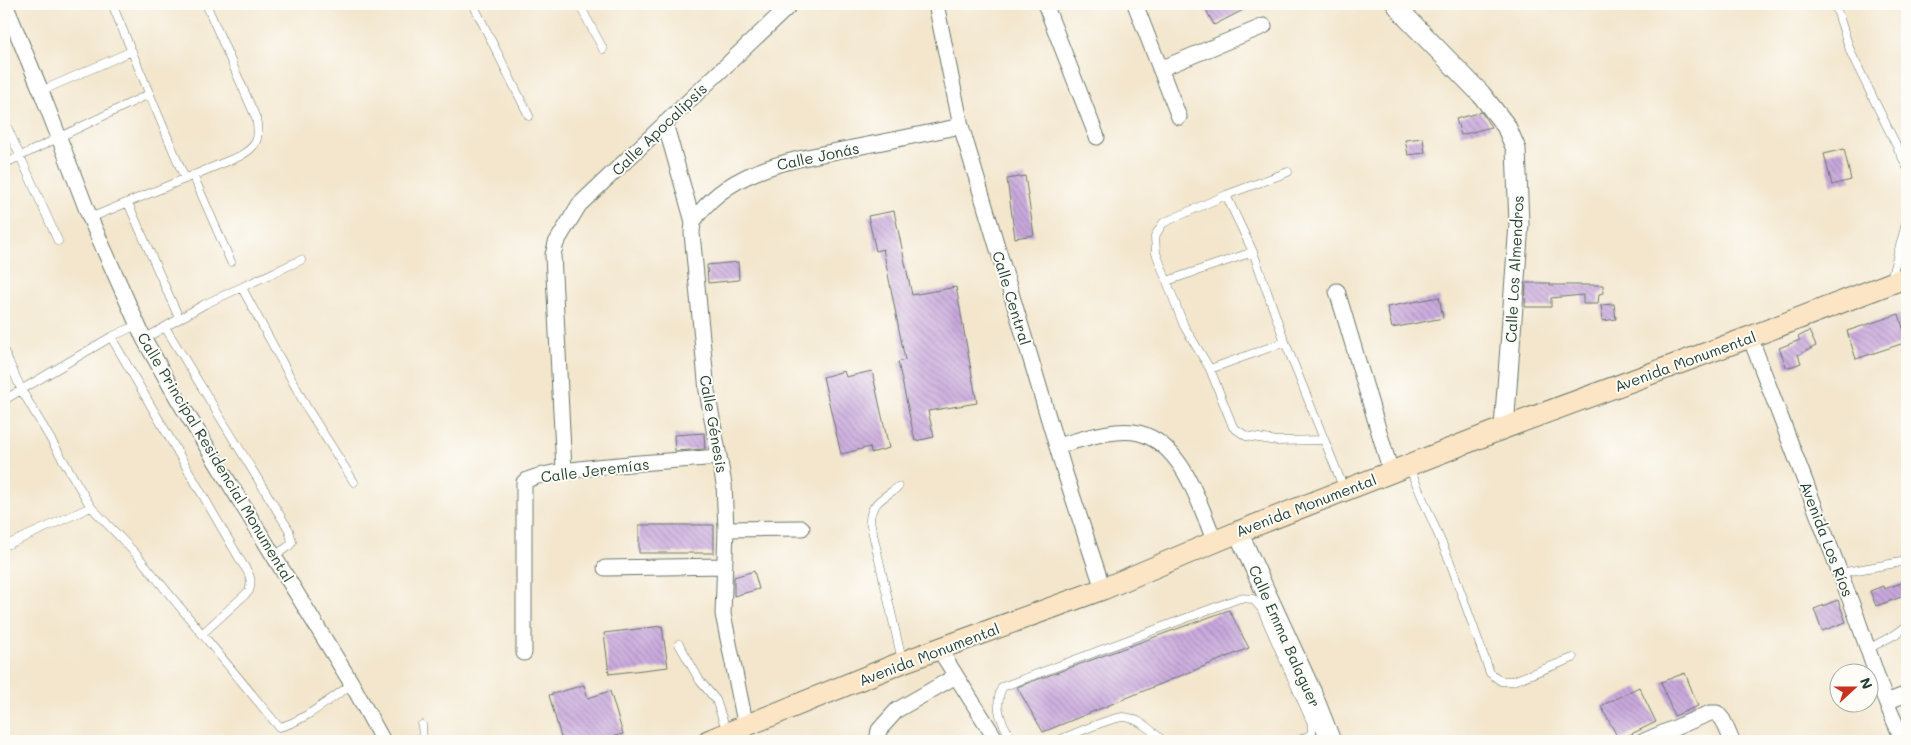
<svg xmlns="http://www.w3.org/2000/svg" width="1911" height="745" viewBox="0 0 1911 745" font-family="Mali,sans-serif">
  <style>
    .building { fill: url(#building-back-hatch) }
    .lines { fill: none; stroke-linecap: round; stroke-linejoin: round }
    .service-casing { stroke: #69786a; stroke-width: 9 }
    .minor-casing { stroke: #69786a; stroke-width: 17 }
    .tertiary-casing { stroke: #69786a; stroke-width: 21 }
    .secondary-casing { stroke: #69786a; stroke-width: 23 }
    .service { stroke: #fff; stroke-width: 8 }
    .minor { stroke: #fff; stroke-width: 15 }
    .tertiary { stroke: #fff; stroke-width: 19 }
    .secondary { stroke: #fce5c4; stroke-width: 21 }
    .labels { text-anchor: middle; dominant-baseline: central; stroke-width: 4; stroke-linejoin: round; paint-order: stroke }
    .street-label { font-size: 15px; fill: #1f3d34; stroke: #fdfcf7 }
  </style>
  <defs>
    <pattern id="building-back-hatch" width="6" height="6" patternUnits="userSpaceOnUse" patternTransform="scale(1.25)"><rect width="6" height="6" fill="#c9a8dd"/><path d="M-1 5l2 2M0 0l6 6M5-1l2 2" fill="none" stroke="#a38ab4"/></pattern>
  </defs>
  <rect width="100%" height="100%" fill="#fdfcf7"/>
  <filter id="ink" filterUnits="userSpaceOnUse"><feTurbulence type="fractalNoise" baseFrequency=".02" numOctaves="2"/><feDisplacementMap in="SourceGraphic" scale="10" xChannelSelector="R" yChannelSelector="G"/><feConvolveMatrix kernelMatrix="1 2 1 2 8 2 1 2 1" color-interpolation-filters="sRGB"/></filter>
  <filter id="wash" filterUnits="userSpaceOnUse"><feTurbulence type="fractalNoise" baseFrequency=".0096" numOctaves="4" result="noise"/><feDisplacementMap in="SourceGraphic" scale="20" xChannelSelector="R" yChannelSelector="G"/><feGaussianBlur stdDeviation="1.12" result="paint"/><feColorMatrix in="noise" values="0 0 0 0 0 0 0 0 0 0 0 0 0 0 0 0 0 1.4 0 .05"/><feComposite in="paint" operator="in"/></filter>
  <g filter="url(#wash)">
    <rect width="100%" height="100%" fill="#f3e6cd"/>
    <g id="blocks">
      <path class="building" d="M1203,4H1255L1214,25Z
        M1481,112L1491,127L1461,135L1456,119Z
        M1423,138L1425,153L1408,155L1405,140Z
        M1844,149L1851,180L1832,185L1824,154Z
        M1025,176L1034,235L1015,238L1007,179Z
        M894,211L912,295L956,287L977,403L928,411L934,437L915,441L898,362L905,360L883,249L876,251L868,216Z
        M738,262L739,280L708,283L707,265Z
        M1526,283H1550V285H1603V293L1599,294L1598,304H1583V295L1551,298V307H1525Z
        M1439,297L1443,318L1392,328L1387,307Z
        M1614,304L1616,319L1603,321L1601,305Z
        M1899,314L1907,342L1856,359L1847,331Z
        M1809,331L1816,346L1798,355L1801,363L1787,368L1779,348L1800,340L1798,337Z
        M844,371L846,377L872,371L889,448L871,453L870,447L841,454L823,377Z
        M704,433L705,449L675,451L674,435Z
        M639,525H714V553H639Z
        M754,571L759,589L734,596V577Z
        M1907,581V595L1876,606L1870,591L1883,586L1884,589Z
        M1838,600L1846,622L1822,631L1814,609Z
        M1229,610L1249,648L1043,732L1017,687Z
        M662,626L668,667L609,674L604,633Z
        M1685,673L1698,706L1674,716L1661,682Z
        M584,685L588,698L610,691L623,734L599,741H562L549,695Z
        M1639,687L1656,722L1619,740L1601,706Z"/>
    </g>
  </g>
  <g filter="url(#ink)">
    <use href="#blocks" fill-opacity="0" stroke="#69786a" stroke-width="1"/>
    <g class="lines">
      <g class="service-casing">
        <path id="service" d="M112,4L185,179
          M473,4L529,116
          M579,4L603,49
          M1835,4L1851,53L1907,167
          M41,91L132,51
          M4,120L58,241
          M4,164L149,94
          M1288,172L1226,195L1253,252L1285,342L1344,489
          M193,175L231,262
          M1226,195L1163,223L1155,236L1156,253L1184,326L1210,369L1233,427L1246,436L1277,441L1324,440
          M128,203L179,318
          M90,218L240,156C258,146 260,138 256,118L206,4
          M1891,279L1907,220
          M1167,281L1253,252
          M242,288L307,408L354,482
          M165,327L289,530L292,542L289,546L274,556
          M111,337L242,563C249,573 253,579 249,591L202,634
          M144,339L205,304L301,260
          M4,351L22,391L91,507L137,555L279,727C301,723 333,697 352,684
          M1210,369L1285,342
          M4,400L111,337L137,325
          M1409,467L1450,562L1490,673L1501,681H1513L1573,658
          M898,487C885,497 870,503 870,521L902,660
          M9,544L91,507
          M1840,573L1907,561
          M679,644L700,681L716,700L727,732
          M1868,649L1896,634L1907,626
          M422,725L423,741
          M1013,741C1002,724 993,707 1002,687L1240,598L1253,599L1261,608L1312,724V734L1298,741
          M1057,741C1072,735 1108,718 1123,717C1138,717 1153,732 1163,741"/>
      </g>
      <g class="minor-casing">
        <path id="minor" d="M5,4L41,91L90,218L144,339L179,401L352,684L383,741
          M936,4L961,126L1064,470L1103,589
          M1045,4L1097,137
          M1135,4L1179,117
          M1160,69L1264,26
          M665,123L693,222L692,233L707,391L724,484L726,529L723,614L746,727
          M693,222C728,168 794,160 852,148C888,141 924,134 961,126
          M1337,291L1391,472
          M1750,337L1856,615L1886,702L1903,741
          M1057,446C1080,440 1116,427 1139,433C1184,445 1199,504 1215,542
          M564,470L553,255L556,243L579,205L791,4
          M726,529L802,528
          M605,568L724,566
          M939,649L997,741
          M524,653V482C541,467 687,460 719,457
          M1886,702L1907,694
          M877,741L879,730L897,710L956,676
          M1644,741L1710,713H1717L1723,720L1732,741"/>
      </g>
      <g class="tertiary-casing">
        <path id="tertiary" d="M1396,4L1408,19L1481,94L1506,126L1516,149L1519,224L1504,428
          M1238,532L1312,693L1331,741"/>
      </g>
      <g class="secondary-casing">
        <path id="secondary" d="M708,741L903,662L1103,589L1238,532L1504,428L1750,337L1907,277"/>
      </g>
      <use href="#service" class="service"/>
      <use href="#minor" class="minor"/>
      <use href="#tertiary" class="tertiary"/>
      <use href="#secondary" class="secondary"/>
    </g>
  </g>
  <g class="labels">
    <g class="street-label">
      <text transform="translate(659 129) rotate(-44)">Calle Apocalipsis</text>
      <text transform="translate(818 156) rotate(-12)">Calle Jonás</text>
      <text transform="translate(1514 269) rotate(-87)">Calle Los Almendros</text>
      <text transform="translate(1012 298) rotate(73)">Calle Central</text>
      <text transform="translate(1685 361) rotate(-20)">Avenida Monumental</text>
      <text transform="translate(714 424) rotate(80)">Calle Génesis</text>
      <text transform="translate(216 457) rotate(59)">Calle Principal Residencial Monumental</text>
      <text transform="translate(595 470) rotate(-7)">Calle Jeremías</text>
      <text transform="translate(1306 505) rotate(-21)">Avenida Monumental</text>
      <text transform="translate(1827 539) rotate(69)">Avenida Los Ríos</text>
      <text transform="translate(1285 636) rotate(66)">Calle Emma Balaguer</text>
      <text transform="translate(929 654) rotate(-21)">Avenida Monumental</text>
    </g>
  </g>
  <rect width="1911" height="745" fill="none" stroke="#fdfcf7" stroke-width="20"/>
  <g transform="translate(1854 688) rotate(69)"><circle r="24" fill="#fdfcf7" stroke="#a4b0a9"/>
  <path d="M0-4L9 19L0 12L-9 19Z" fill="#c8321e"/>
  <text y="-8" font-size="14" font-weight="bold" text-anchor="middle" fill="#1f3d34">N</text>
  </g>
</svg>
